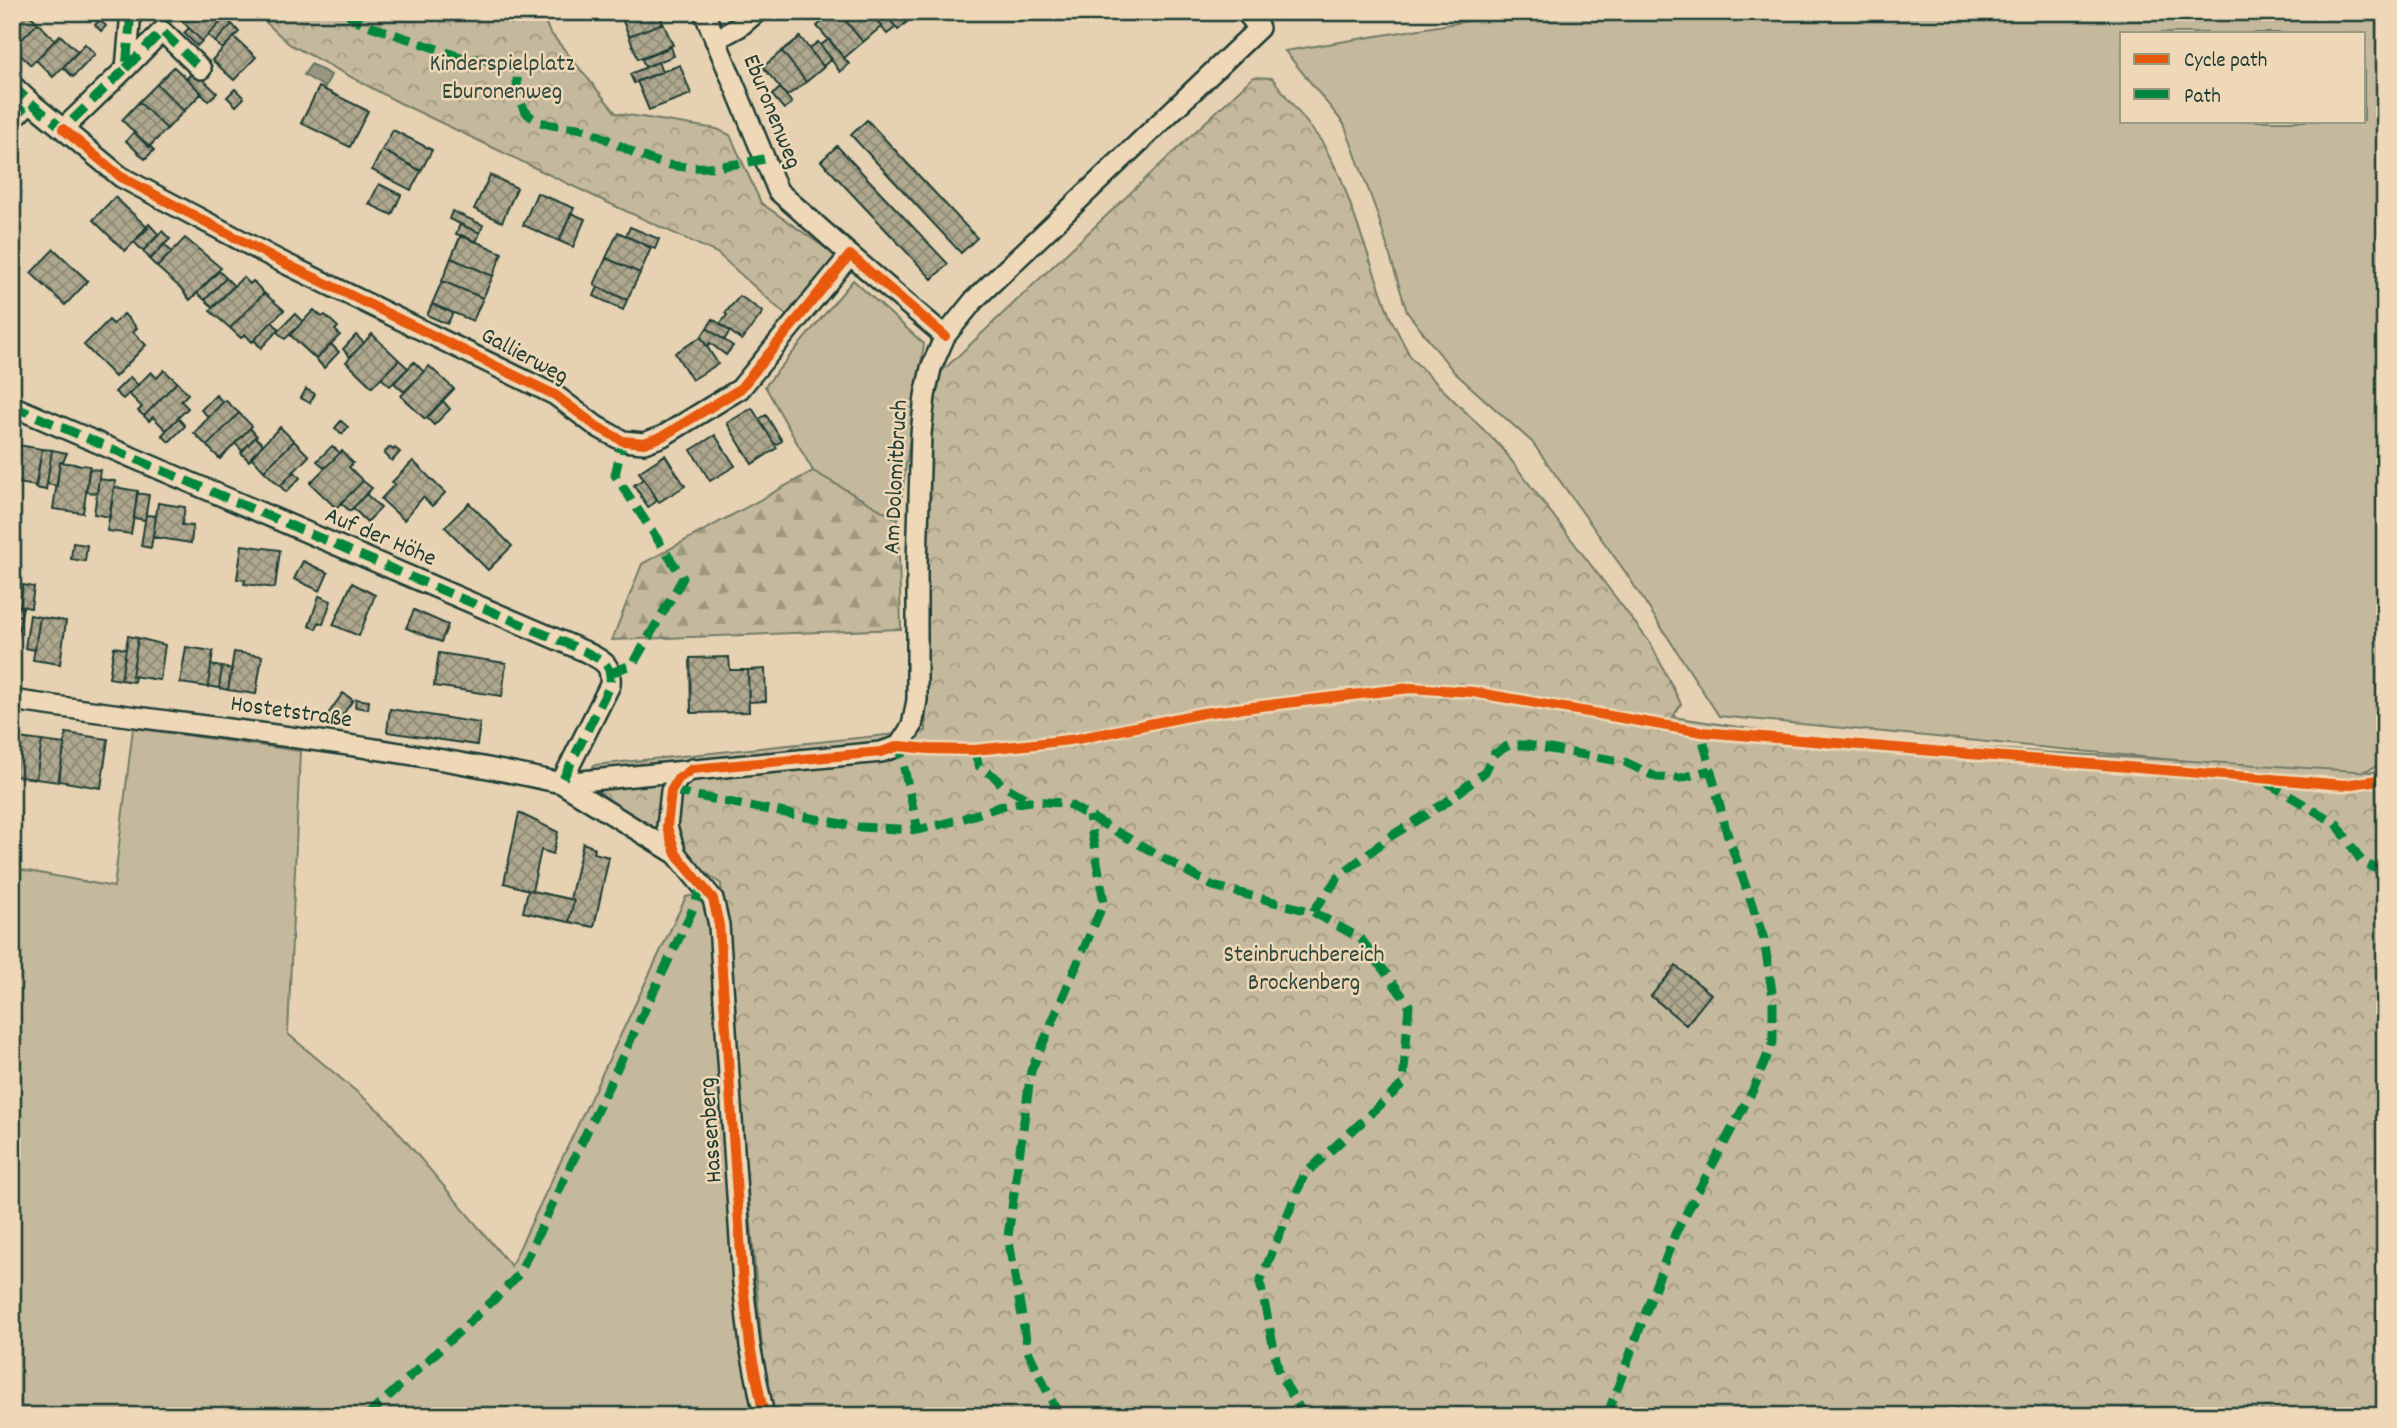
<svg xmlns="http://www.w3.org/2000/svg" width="2397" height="1428" viewBox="0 0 2397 1428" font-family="Dekko,sans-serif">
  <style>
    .industrial { fill: url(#industrial-grid) }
    .green { fill: #c5b99d; stroke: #727b68; stroke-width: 2; fill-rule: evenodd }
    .forest { fill: url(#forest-firs); stroke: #727b68; stroke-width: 2 }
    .park { fill: url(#park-crowns); stroke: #727b68; stroke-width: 2 }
    .water { fill: #989780; stroke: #687362; stroke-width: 2 }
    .building { fill: url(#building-cross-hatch); stroke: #1f3d34; stroke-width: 2 }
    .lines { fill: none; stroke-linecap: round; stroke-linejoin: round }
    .street-casing { stroke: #1f3d34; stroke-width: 24 }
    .street { stroke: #eed8b7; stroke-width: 19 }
    .quiet { stroke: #00873e; stroke-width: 9; stroke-dasharray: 18 9; stroke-linecap: butt }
    .cycleway-casing { stroke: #eed8b7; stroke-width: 15 }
    .cycleway { stroke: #e8590c; stroke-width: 10 }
    .labels { text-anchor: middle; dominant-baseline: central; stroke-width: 5; stroke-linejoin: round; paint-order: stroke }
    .park-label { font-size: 24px; fill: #30493e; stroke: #eed8b7 }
    .street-label { font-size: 24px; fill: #1f3d34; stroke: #eed8b7 }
  </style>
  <defs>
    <pattern id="industrial-grid" width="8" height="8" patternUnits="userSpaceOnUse" patternTransform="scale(1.75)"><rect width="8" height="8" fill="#d6c5a8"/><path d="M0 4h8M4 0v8" fill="none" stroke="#b7aa91"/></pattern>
    <pattern id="forest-firs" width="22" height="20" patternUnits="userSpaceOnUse" patternTransform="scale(1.75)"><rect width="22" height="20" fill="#c5b99d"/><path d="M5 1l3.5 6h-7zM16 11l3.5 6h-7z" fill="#9f9881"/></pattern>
    <pattern id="park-crowns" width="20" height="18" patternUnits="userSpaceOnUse" patternTransform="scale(1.75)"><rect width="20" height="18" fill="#c5b99d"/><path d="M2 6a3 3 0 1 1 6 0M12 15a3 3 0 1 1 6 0" fill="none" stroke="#9f9881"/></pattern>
    <pattern id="building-cross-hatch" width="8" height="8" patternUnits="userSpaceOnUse" patternTransform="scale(1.75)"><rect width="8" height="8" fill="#afa88f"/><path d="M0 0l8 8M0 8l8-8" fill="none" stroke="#8e8a76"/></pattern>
  </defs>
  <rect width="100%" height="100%" fill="#e6d2b2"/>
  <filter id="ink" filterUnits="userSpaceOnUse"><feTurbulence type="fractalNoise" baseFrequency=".0143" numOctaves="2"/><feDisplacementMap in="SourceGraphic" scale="14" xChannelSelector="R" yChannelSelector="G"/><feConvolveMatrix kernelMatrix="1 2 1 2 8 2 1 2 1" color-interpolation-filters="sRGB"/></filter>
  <g filter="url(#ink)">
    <path class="industrial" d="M1264,12H1326L1270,20Z"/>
    <path class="green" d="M1524,12H2385V763L2349,777L1719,716L1626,573L1532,442L1454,372L1407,312L1377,213L1344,124L1285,51ZM2122,33H2364V121H2122Z
      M853,280L924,344L898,520L813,471L765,386Z
      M133,728L300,751L288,1034L383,1114L511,1266L686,897L724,889L780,1416H12V868L114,887Z"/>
    <path class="forest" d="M813,471L898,520L901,629L612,640L642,564Z"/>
    <path class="park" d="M255,12H392L403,20L420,12H541L549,31L616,113L717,129L730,135L761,203L837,256L786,315L717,253L602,200L400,103L289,44Z
      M1253,77L1272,78L1322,142L1341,178L1390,317L1411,358L1501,447L1651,644L1681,704L1673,717L1810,738L2373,772L2385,768V1416H774L764,1370L721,884L585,781L594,765L926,731L927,440L931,405L940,373Z"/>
    <path class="water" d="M311,64L331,75L325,87L304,75Z"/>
    <path class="building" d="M14,12H27L38,23L13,48Z
      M220,12L225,18L202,41L174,13Z
      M606,12H624L608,19Z
      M624,12H659L663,23L629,36L620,14Z
      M833,12H838L863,42L844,58L817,26Z
      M838,12H870L882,26L863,42Z
      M870,12H884L896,27L887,34Z
      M884,12H898L907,22L898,30Z
      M225,18L232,24L215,42L208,35Z
      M100,20L106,26L101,31L95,25Z
      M38,23L55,40L31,65L13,48Z
      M663,23L673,45L638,59L629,36Z
      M232,24L239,32L222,49L215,42Z
      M189,28L202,41L197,46L184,33Z
      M60,35L78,52L53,77L36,60Z
      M234,37L256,57L234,80L212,60Z
      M800,37L824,67L806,82L782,51Z
      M829,39L849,64L840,72L821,45Z
      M818,42L832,59L823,66L809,49Z
      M85,44L95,54L73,77L63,67Z
      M671,47L674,56L645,67L642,59Z
      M782,51L806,82L787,96L763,67Z
      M658,62L662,72L634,83L630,74Z
      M680,65L691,94L649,110L637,81Z
      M174,67L202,93L184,111L157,84Z
      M194,71L217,93L208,101L187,78Z
      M157,84L184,111L167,129L139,102Z
      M319,87L368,111L350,147L301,123Z
      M780,88L792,103L784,109L772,95Z
      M235,89L244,98L236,106L227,97Z
      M139,102L167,129L149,147L122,120Z
      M867,120L977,238L961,253L851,135Z
      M393,130L432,150L421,171L382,150Z
      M134,132L154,150L145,159L126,141Z
      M837,146L948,264L932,279L821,161Z
      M382,150L421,171L411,190L372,170Z
      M490,175L517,188L502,222L474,209Z
      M379,184L401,195L392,215L369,204Z
      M537,193L574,208L559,241L523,225Z
      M115,197L148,228L125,251L93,220Z
      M452,211L483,225L480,233L449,219Z
      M571,213L585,219L573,247L559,241Z
      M149,224L159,235L143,251L134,242Z
      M460,224L480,233L476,242L456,234Z
      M630,227L659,239L655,249L626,236Z
      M162,231L170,239L150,259L143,251Z
      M618,232L651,248L640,273L606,258Z
      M461,235L502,253L493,276L451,258Z
      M185,238L221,268L190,300L184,293L185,292L157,267Z
      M164,244L172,252L157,267L150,260Z
      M54,249L88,281L65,305L31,273Z
      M451,258L493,276L483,298L442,281Z
      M606,258L640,273L627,300L594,285Z
      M219,271L226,278L205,300L197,293Z
      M243,277L250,284L253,281L264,293L230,328L210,311Z
      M226,278L234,286L213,307L205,300Z
      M442,281L483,298L473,321L432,304Z
      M598,287L627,300L623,310L594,296Z
      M264,293L284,310L252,342L245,334L241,338L230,328Z
      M740,296L763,312L742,340L720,324L727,315L725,313Z
      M432,304L453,313L447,324L427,315Z
      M314,310L322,317L325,315L338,327L335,330L340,335L316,359L290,335Z
      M124,314L137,328L133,332L146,345L115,377L84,345L109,320L113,324Z
      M295,314L303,322L285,339L277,332Z
      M713,319L730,331L724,340L707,328Z
      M272,322L279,329L261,348L254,340Z
      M707,328L733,346L726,355L710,343L707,347L701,337Z
      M372,334L399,360L372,387L346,362Z
      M356,335L364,343L350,357L343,349Z
      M701,337L718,364L692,380L675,353Z
      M331,344L339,352L324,368L316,359Z
      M399,360L408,368L390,386L381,378Z
      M414,362L424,372L404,392L394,383Z
      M429,366L454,389L425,419L401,396Z
      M164,370L177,382L144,416L138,411L142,407L129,394L151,372L157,378Z
      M130,377L138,385L123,399L115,392Z
      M177,382L188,394L181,401L188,408L166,430L153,417L149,421L144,416Z
      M306,389L315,394L310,403L301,398Z
      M216,395L223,402L209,417L201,410Z
      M225,400L239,413L207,446L194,433Z
      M443,401L450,409L434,425L427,418Z
      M752,408L777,448L752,464L727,423Z
      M239,413L252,426L220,459L207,446Z
      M766,415L782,441L775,445L759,419Z
      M178,418L185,426L169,442L162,435Z
      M341,421L348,427L342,434L335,428Z
      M280,427L294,441L264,471L251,457Z
      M250,428L257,436L242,451L235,443Z
      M715,435L735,466L710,481L691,450Z
      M255,437L263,444L249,461L241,453Z
      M294,441L309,456L280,486L264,471Z
      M12,444L42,449L36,486L12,482Z
      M332,446L340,453L325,468L317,461Z
      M390,447L393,450L395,448L400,452L392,461L384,453Z
      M42,449L52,450L46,490L35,488Z
      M52,450L67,453L63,462H60L57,486L47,484Z
      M342,451L353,463L349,467L363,481L336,508L310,483Z
      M665,455L685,486L659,502L639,472Z
      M413,461L445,493L432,506L423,497L404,520L381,499L395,484L392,482Z
      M60,462L90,466L83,513L53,509Z
      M89,469L100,470L97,493L86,492Z
      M294,471L300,478L286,492L280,486Z
      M99,479L115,481L110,517L94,514Z
      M644,479L657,501L648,507L634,485Z
      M363,481L372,488L350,511L341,503Z
      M114,487L138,491L131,534L107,531Z
      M137,493L149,495L145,520L134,518Z
      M366,494L381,508L367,522L353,508Z
      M158,503L185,507L182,525L193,526L191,543L153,537Z
      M469,503L512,546L488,570L445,527Z
      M146,515L156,516L151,548L141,546Z
      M73,543L87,545L85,561L71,559Z
      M242,545L280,550L275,588L244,584L245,580L237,579Z
      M303,561L328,573L320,591L294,579Z
      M352,583L375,595L359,636L333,625Z
      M23,585L34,587L31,608L20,606Z
      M319,596L331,601L323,624L319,622L316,629L309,626Z
      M12,605L23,607L21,616L12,614Z
      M414,610L448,625L441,642L406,628Z
      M12,614L21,616L14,662L12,661Z
      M30,615L40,617L35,650L25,648Z
      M40,617L66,621L60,664L33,660Z
      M128,636L138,638L132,676H135L134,682L121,680Z
      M138,638L165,645L160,680L132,676Z
      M114,647L126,649L121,680L109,678Z
      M186,647L213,651L208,687L180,683Z
      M234,652L262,656L256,694L228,690Z
      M439,653L506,663L502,696L434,686Z
      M729,657L730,670H748L749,712L691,713L690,658Z
      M211,665L222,667L219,688L208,686Z
      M222,667L232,669L228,690L219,688Z
      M765,669L766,701L749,702L748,670Z
      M343,693L353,700L336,724L326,717Z
      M356,699L369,701L368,709L355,707Z
      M390,709L480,723L477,745L387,732Z
      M66,733L108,739L101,788L59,781Z
      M12,737L19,738L14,776H12Z
      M19,738L42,741L36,779L14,776Z
      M42,741L65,744L58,782L36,779Z
      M519,813L558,832L553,854L541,850L532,891L504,883Z
      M583,843L595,848L594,853L609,857L594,927L569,922L574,900L570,899Z
      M528,890L574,900L569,922L523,912Z
      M1676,966L1711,994L1686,1025L1651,996Z"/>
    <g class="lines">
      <g class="street-casing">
        <path id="street" d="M704,12L778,191L850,255
          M715,40L739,27L757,12
          M126,68L162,31L201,69
          M12,85L30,102
          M12,120L30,102L63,129L126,68L131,12
          M63,129L121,177L278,260L555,395L596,426L623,441L644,443L663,436L740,389L850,255L945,336
          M12,406L584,651C602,661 612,662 610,685L561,783L676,854L713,899L719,925L743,1284L750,1346L764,1416
          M12,700C195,727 381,743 561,783L881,752L899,746L912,726L917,700V564L921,434L925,396L931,368L945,336L975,299L1259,28L1246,12
          M676,854L667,827L671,791L678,779L692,769"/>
      </g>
      <use href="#street" class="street"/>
      <path class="quiet" d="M347,12L353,19L373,27L461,57C480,61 499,58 517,71C517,86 517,105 530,116C546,128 564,125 582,129C608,137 631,154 657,162C691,172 730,166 764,159
        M126,68L162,31L201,69
        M12,85L30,102
        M12,120L30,102L63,129L126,68L131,12
        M12,406L584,651C602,661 612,662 610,685L561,783
        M611,673L633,664L683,578L615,475L623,441
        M905,746H899L918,830
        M974,750L979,766L995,777L1001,784L1030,801
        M2266,782L2337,824L2362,862L2385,873
        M671,791L858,827L918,830L958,820L1005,805L1030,801L1066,803L1213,886L1313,912L1361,939L1409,1005L1403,1084L1304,1175L1260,1282L1279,1373L1304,1416
        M1313,912L1339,876L1391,836L1445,803L1485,772L1494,754L1509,745H1527L1625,762L1656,777L1681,778L1710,770
        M367,1416L500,1294L519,1274L691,913L702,885
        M1059,1416L1028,1351L1008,1236L1031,1071L1104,902L1089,816
        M1607,1416L1675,1234L1753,1090L1773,1042V998L1764,939L1726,830L1703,740"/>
      <g class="cycleway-casing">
        <path id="cycleway" d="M63,129L121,177L278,260L555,395L596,426L623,441L644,443L663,436L740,389L850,255L945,336
          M764,1416L750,1346L743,1284L719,925L713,899L676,854L667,827L671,791L678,779L692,769L881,752L899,746L929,749L974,750L1026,745L1077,739L1203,713L1410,688L1473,692L1702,732L2345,785L2385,779"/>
      </g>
      <use href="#cycleway" class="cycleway"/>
    </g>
  </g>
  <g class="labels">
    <g class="park-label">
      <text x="502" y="65">Kinderspielplatz<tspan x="502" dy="28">Eburonenweg</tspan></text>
      <text x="1304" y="956">Steinbruchbereich<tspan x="1304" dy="28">Brockenberg</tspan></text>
    </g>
    <g class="street-label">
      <text transform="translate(771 112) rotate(68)">Eburonenweg</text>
      <text transform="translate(524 357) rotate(28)">Gallierweg</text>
      <text transform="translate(897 477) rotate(-87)">Am Dolomitbruch</text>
      <text transform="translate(380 538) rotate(23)">Auf der Höhe</text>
      <text transform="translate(291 713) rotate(8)">Hostetstraße</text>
      <text transform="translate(712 1130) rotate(-94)">Hassenberg</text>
    </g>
  </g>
  <rect width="2397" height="1428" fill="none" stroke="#eed8b7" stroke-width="42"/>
  <rect x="21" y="21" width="2355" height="1386" fill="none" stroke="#1f3d34" stroke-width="2.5" filter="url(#ink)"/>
  <rect x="2120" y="32" width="245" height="91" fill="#eed8b7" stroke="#9b9a83" stroke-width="2"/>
  <rect x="2134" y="54" width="35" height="10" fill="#e8590c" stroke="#9b9a83" stroke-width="2"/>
  <text x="2184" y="66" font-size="21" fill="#1f3d34">Cycle path</text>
  <rect x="2134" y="89" width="35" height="10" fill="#00873e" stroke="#9b9a83" stroke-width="2"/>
  <text x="2184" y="102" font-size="21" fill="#1f3d34">Path</text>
</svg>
